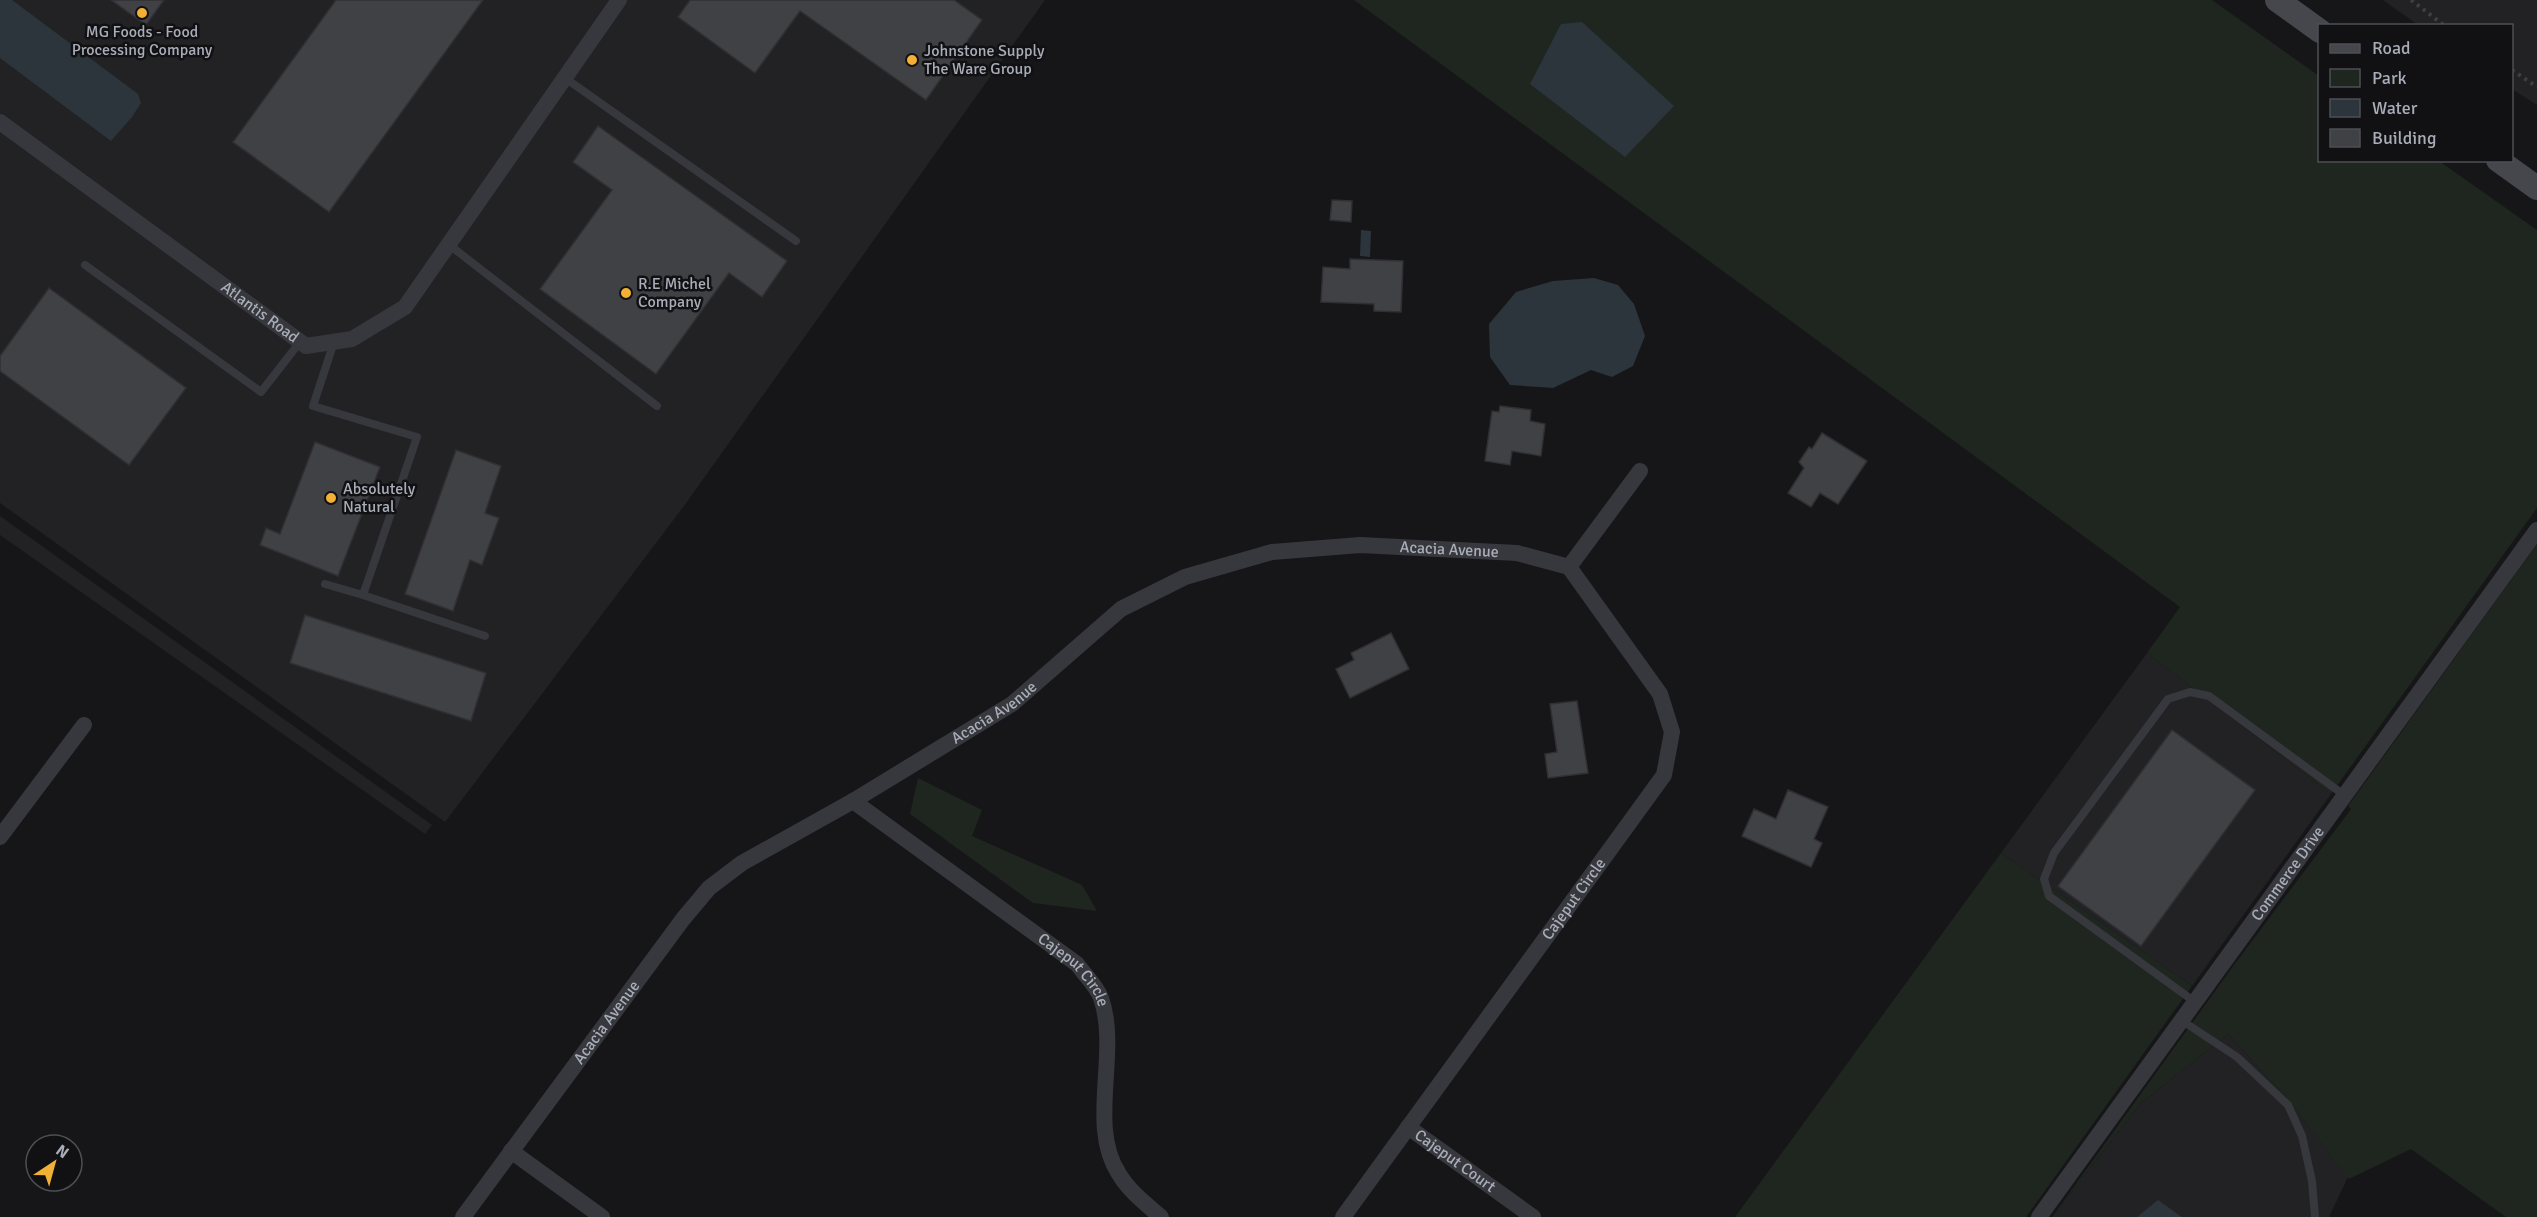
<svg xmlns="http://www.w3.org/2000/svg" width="2537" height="1217" viewBox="0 0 2537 1217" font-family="Signika,sans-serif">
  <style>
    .built { fill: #222225 }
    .green { fill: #1e261f }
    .water { fill: #2c353c }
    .building { fill: #404145; stroke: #303034; stroke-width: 1.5 }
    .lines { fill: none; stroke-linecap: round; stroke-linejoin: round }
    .path { stroke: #3d3f44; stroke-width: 4; stroke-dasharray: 3 4.5; stroke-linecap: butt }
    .service { stroke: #37383d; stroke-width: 8 }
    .minor { stroke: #37383d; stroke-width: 16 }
    .secondary { stroke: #45474d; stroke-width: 24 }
    .poi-dot { fill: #f2b134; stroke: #111113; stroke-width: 2 }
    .labels { text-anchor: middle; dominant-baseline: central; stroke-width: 5; stroke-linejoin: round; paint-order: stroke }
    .poi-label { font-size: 16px; fill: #a8adb8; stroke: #111113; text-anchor: start }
    .street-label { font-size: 16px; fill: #a8adb8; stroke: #111113 }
  </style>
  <rect width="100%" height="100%" fill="#161618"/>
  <path class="built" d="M0,0H1045L684,506L445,822L0,503Z
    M2383,0H2537V105L2512,89V26L2418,25Z
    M0,516L432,825L425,834L0,535Z
    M2147,653L2331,794L2192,986L2001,853Z
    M2228,1034L2290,1102L2348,1177L2329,1217H2182L2158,1201L2137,1217H2052L2141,1103Z"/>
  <path class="green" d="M1354,0H2212L2319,76L2320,160L2439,161L2537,230V508L2331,794L2147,653L2180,607Z
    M2537,544V1217H2506L2411,1149L2349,1179L2290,1102L2228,1034L2141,1103L2052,1217L2231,969L2351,809L2348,806Z
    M918,778L982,810L972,836L1082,885L1097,911L1033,903L910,814Z
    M2001,853L2192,986L2026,1217H1735Z"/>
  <path class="water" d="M0,0H12L138,94L141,103L132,117L111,141L0,58Z
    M1582,22L1674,106L1625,157L1530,84L1561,24Z
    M1361,230L1371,231L1370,257L1360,256Z
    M1594,278L1618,285L1634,304L1645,336L1633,366L1612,377L1591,370L1553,388L1510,385L1490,357L1489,324L1516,292L1553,281Z
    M2158,1200L2182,1217H2137Z"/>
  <path class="building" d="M111,0H164L146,25Z
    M336,0H483L329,212L233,142Z
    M690,0H954L982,20L926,100L800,11L755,73L678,17Z
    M598,126L787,261L762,297L729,273L656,374L540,289L612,190L573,162Z
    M1332,200L1352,201L1351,222L1330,220Z
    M1350,259L1403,261L1401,312L1374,311V304L1321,302L1323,267L1350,269Z
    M49,288L186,388L129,465L0,371V356Z
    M1500,406L1531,410L1530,421L1545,424L1541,456L1512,451L1510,465L1485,461L1492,411L1499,412Z
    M1822,433L1867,461L1838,504L1820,493L1811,507L1788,493L1804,468L1799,462L1809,447L1812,449Z
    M315,442L380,467L338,576L260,545L266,528L280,534Z
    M456,450L501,466L485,513L499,518L482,565L470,560L453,611L405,594Z
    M305,615L486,673L471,721L290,663Z
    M1391,633L1409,669L1350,698L1336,669L1354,660L1351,653Z
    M1577,701L1588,773L1548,778L1545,754L1557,752L1550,704Z
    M2172,730L2255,790L2141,946L2058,886Z
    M1788,790L1828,807L1814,839L1822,843L1811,867L1742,836L1754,809L1776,819Z"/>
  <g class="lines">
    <path class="path" d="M2411,0L2445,26
      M2512,70L2537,87"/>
    <path class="service" d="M565,78L796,241
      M448,244L657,406
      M85,265L261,392L300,342
      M334,342L313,406L417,437L363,595L485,636
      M325,584L363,595
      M2195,1002L2049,896L2044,879L2054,853L2168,699L2190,692L2209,696L2344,795
      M2181,1020L2237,1057L2288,1105L2302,1136L2312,1181L2315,1217"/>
    <g class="minor">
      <path id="s1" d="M0,122L306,346L352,339L405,307L619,0"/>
      <path id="s2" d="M853,801L1077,964C1084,974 1097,986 1101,998C1120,1053 1087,1126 1119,1174C1129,1191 1146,1204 1161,1217"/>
      <path d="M0,837L84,725"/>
      <path id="s3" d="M1408,1127L1533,1217"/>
      <path d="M511,1151L602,1217"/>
      <path id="s4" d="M463,1217L683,919L709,888L742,863L853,801L1012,704L1121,609L1185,577L1272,552L1360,545L1517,553L1569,567L1640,471"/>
      <path id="s5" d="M1343,1217L1664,775L1672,732L1660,694L1569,567"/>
      <path id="s6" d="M2039,1217L2537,530"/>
    </g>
    <path class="secondary" d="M2277,0L2320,31
      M2498,160L2537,188"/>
  </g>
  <g class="poi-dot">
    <circle cx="142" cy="13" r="6"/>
    <circle cx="912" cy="60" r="6"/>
    <circle cx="626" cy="293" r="6"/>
    <circle cx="331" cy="498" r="6"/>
  </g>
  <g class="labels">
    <g class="poi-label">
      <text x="142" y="32" text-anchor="middle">MG Foods - Food<tspan x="142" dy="18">Processing Company</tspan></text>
      <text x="924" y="51">Johnstone Supply<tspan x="924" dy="18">The Ware Group</tspan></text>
      <text x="638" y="284">R.E Michel<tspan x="638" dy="18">Company</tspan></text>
      <text x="343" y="489">Absolutely<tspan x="343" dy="18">Natural</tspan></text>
    </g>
    <g class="street-label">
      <text stroke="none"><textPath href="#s1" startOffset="322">Atlantis Road</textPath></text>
      <text stroke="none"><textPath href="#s4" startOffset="1250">Acacia Avenue</textPath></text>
      <text stroke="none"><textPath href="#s4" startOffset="746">Acacia Avenue</textPath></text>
      <text stroke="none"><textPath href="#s6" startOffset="424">Commerce Drive</textPath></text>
      <text stroke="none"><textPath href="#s5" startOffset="393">Cajeput Circle</textPath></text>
      <text stroke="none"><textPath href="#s2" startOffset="279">Cajeput Circle</textPath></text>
      <text stroke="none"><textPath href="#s4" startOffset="242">Acacia Avenue</textPath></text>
      <text stroke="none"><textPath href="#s3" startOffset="58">Cajeput Court</textPath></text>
    </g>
  </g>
  <rect x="2318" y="24" width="195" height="138" fill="#111113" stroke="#4d4f55" stroke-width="1.5"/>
  <rect x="2330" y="44" width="30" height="9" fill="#45474d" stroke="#4d4f55" stroke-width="1.5"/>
  <text x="2372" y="54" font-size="18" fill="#a8adb8">Road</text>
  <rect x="2330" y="69" width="30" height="18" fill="#1e261f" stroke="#4d4f55" stroke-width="1.5"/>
  <text x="2372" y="84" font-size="18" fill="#a8adb8">Park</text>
  <rect x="2330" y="99" width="30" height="18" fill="#2c353c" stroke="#4d4f55" stroke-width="1.5"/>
  <text x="2372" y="114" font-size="18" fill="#a8adb8">Water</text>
  <rect x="2330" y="129" width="30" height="18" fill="#404145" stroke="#4d4f55" stroke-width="1.5"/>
  <text x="2372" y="144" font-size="18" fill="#a8adb8">Building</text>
  <g transform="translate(54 1163) rotate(36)"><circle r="28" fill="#111113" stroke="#4d4f55" stroke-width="1.5"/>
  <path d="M0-4.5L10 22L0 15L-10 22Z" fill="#f2b134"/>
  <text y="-9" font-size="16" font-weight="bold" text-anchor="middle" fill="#a8adb8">N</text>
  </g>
</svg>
